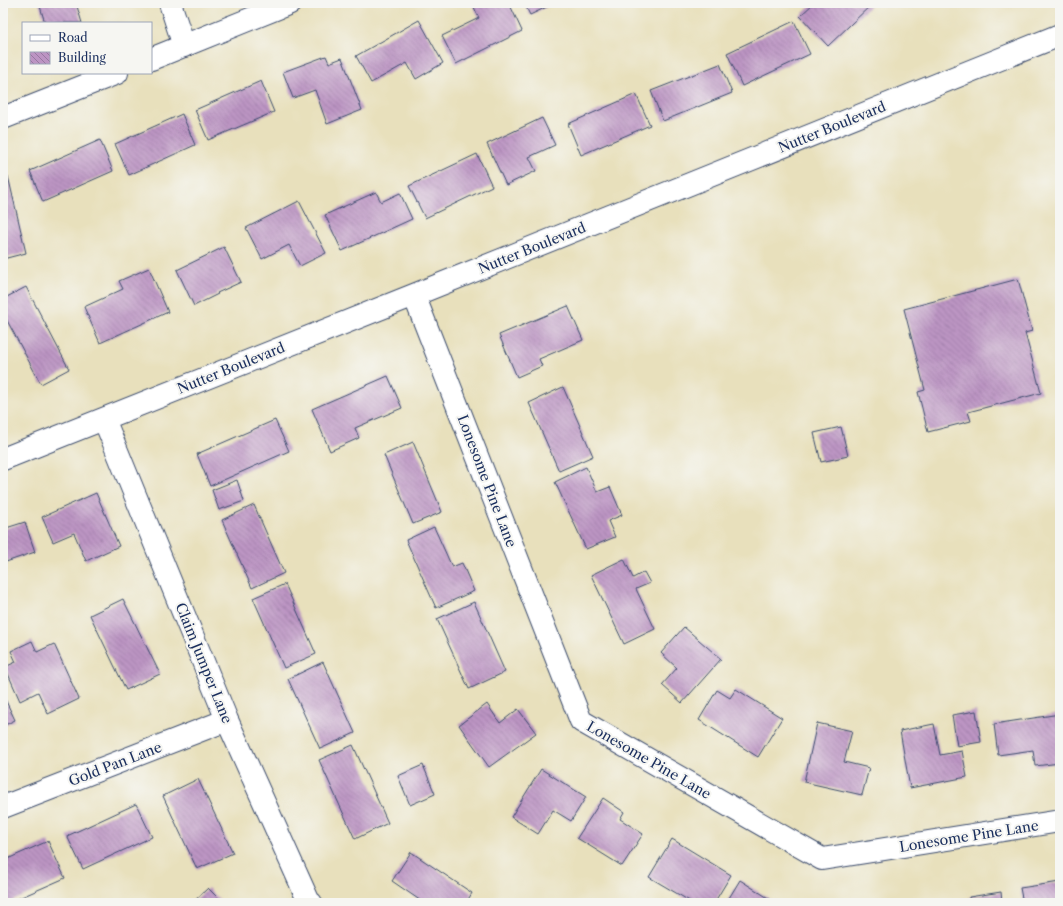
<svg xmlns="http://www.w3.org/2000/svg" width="1063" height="906" viewBox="0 0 1063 906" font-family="'Libre Caslon Text',serif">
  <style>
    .building { fill: url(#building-back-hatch) }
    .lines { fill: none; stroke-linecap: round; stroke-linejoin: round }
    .minor-casing { stroke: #3a4a6c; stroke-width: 24 }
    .minor { stroke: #fff; stroke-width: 22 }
    .labels { text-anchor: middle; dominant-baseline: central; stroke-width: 4; stroke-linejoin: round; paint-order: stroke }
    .street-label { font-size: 14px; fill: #1b2f5e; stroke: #f6f6f2 }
  </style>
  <defs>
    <pattern id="building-back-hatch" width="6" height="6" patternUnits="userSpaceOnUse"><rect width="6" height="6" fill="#bc94c3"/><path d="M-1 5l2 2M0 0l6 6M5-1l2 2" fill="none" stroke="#9879a2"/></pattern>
  </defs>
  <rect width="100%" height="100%" fill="#f6f6f2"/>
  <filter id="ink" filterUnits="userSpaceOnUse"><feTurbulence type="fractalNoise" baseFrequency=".025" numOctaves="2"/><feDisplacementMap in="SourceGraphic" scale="8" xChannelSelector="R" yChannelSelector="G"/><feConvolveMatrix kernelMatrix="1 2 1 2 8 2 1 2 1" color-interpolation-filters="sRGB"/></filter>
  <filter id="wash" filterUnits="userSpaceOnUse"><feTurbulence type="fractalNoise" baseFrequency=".012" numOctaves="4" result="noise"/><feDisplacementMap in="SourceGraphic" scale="16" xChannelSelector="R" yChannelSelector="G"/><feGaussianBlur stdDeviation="0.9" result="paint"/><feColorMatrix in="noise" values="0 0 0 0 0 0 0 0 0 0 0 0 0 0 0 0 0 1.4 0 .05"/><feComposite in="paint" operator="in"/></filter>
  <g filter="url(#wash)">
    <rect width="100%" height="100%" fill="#e8e0bc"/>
    <g id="blocks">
      <path class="building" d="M39,3H76L82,23H45Z
        M472,3H509L522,31L456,64L442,36L479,18Z
        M524,3H555L530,15Z
        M814,3H873L828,46L800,16Z
        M419,20L443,63L416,79L407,63L371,83L356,56Z
        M794,21L810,54L742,86L727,53Z
        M326,56L329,63L342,58L362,110L327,124L315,90L293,98L283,72Z
        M720,64L732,93L663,121L651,91Z
        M261,81L274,112L208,140L195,110Z
        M636,94L650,125L581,155L568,124Z
        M182,114L195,145L129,175L115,144Z
        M542,118L555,145L529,157L536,171L506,185L487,144Z
        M100,140L113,171L43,202L30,171Z
        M477,154L492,186L425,218L409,186Z
        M8,176L26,253L3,259V177Z
        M376,192L381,202L400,193L412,219L342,251L325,215Z
        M299,201L326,253L300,266L289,245L262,259L246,228Z
        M224,247L241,282L217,293L218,294L194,306L177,270Z
        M149,268L168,312L100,343L84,307L123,289L119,281Z
        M1018,279L1032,331L1025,333L1041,393L968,412L971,421L928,432L918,392L925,390L904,309Z
        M26,287L69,369L41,384L3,313V299Z
        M568,306L583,340L539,359L542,366L517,377L499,335Z
        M388,376L402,408L355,428L359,438L330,451L312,409Z
        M563,387L593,456L559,471L529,403Z
        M275,420L289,451L210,486L197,454Z
        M841,427L848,456L821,462L814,433Z
        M413,442L442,512L413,524L384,455Z
        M586,467L597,492L610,487L622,515L608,521L615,537L586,549L555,482Z
        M237,480L244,501L219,510L212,490Z
        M96,493L119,546L86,561L74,533L53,542L42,517Z
        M254,505L284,573L252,588L222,520Z
        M25,522L35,552L3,563V529Z
        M434,527L452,567L462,563L474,591L436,608L406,540Z
        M624,559L633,578L644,572L650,583L636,589L655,629L624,644L591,575Z
        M285,584L316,654L284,668L253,598Z
        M123,599L160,674L126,690L90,615Z
        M474,602L505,672L469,689L437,619Z
        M684,627L721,659L682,703L662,685L677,668L661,653Z
        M32,641L37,652L54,644L79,699L48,714L38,692L20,701L5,667L16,662L11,651Z
        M323,662L355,733L320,749L288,679Z
        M736,689L782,718L758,757L699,720L717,690L730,698Z
        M3,697H4L15,720L3,726Z
        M487,704L500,723L518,709L536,733L489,767L459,725Z
        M976,711L981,742L957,746L952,715Z
        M1060,714V763L1035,766L1033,750L998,755L994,724Z
        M817,723L852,731L844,762L869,768L862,795L804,782Z
        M934,724L940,755L962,751L967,777L910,788L900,731Z
        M353,745L388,823L355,839L319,760Z
        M423,765L435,794L410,805L398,776Z
        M541,769L586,797L571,821L553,810L538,834L511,817Z
        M198,779L233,853L197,869L163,796Z
        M603,798L624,812L620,819L643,834L622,866L577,838Z
        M136,804L152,837L83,869L67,836Z
        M672,839L731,875L714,903H693L649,877Z
        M48,841L65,878L8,903H3V861Z
        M411,852L472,893L466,903H424L392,881Z
        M740,880L776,903H726Z
        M1060,882V903H1023L1020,888Z
        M208,888L223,903H192Z
        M1001,892L1002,903H970L969,897Z"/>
    </g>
  </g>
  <g filter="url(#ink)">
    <use href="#blocks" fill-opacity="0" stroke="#3a4a6c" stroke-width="1"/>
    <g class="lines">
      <g class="minor-casing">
        <path id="minor" d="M170,3L184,46
          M151,59L290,3
          M3,118L117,73
          M414,295L581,721L822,859L1060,821
          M104,419L227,720L309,902L311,903
          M3,459L414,295L1060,35
          M3,807L227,720"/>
      </g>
      <use href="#minor" class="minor"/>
    </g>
  </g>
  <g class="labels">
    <g class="street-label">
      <text transform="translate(832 127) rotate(-22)">Nutter Boulevard</text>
      <text transform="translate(532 248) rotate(-22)">Nutter Boulevard</text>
      <text transform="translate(231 368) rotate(-22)">Nutter Boulevard</text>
      <text transform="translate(487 481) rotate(69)">Lonesome Pine Lane</text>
      <text transform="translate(204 663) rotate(68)">Claim Jumper Lane</text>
      <text transform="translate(649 760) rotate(30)">Lonesome Pine Lane</text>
      <text transform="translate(115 764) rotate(-21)">Gold Pan Lane</text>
      <text transform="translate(969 836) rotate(-9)">Lonesome Pine Lane</text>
    </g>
  </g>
  <rect width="1063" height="906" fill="none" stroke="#f6f6f2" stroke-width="16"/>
  <rect x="22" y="22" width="130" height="52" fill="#f6f6f2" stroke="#9ea6b7"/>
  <rect x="30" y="35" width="20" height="6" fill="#ffffff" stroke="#9ea6b7"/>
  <text x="58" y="42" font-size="12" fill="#1b2f5e">Road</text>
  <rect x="30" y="52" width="20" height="12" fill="url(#building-back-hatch)" stroke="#9ea6b7"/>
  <text x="58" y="62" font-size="12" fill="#1b2f5e">Building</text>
</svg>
